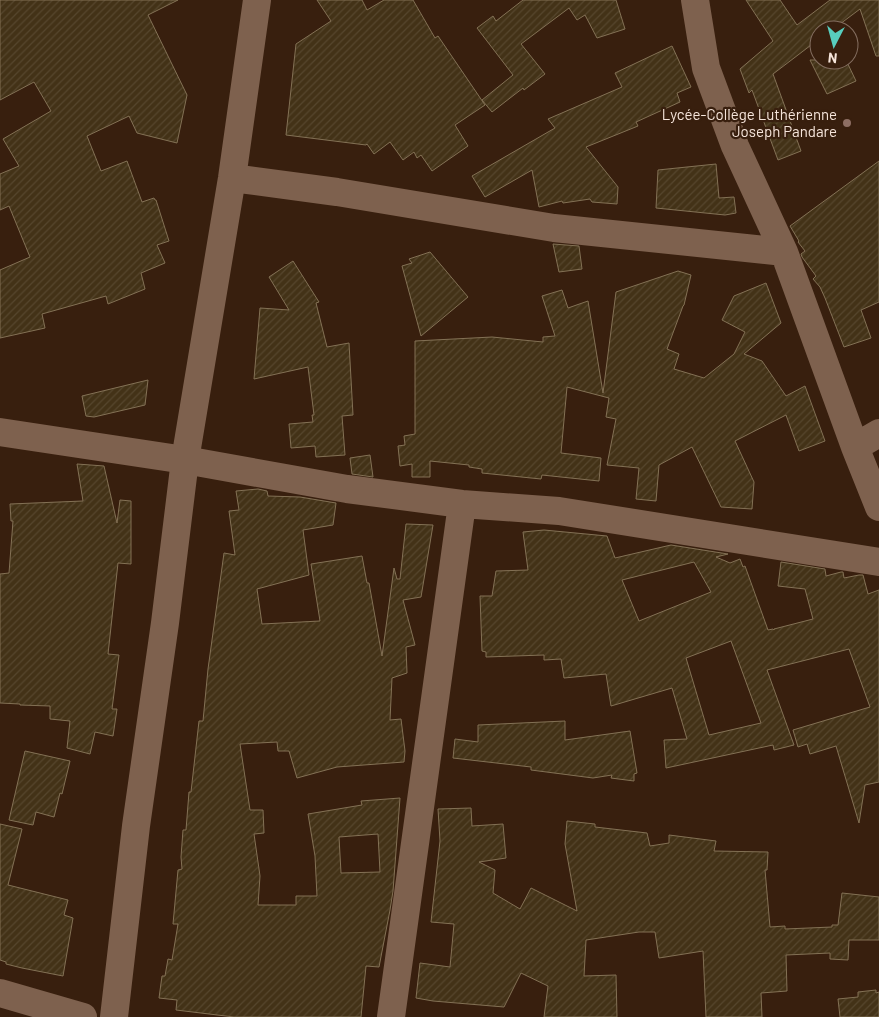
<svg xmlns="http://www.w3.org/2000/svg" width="879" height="1017" viewBox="0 0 879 1017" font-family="Barlow,sans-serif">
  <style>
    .building { fill: url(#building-hatch); stroke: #837155; fill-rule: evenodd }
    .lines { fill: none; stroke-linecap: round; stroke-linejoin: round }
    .minor { stroke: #7e614e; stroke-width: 28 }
    .education-dot { fill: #8d6e63; stroke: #381f0e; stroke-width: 2 }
    .labels { text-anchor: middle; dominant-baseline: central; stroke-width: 4.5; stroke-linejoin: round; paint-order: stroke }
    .poi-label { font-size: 15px; fill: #f6e5db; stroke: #381f0e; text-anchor: end }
  </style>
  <defs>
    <pattern id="building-hatch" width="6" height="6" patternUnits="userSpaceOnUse" patternTransform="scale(1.25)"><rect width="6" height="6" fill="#433217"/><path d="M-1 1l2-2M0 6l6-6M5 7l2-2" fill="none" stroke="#56462d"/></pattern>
  </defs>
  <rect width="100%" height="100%" fill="#381f0e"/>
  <path class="building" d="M0,0H178L148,15L187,95L177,143L137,133L129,116L87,136L101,171L127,161L142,202L154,198L155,200H156L169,241L157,245L165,263L141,273L145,289L108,304L106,296L42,314L45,328L0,338V270L30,257L9,206L0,210V174L19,166L3,139L51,111L34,82L0,100Z
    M317,0H362L367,10L384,0H413L435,38L438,36L485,105L455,125L468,146L432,171L421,155L417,158L414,152L403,160L390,142L374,154L367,144L366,145L286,135L296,44L331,21Z
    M523,0H616L625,29L597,38L585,15L577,20L569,8L521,44L545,74L524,90L523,88L492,112L482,100L513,75L477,28L493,16L496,21Z
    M746,0H780L797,25L830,0H879V56H876L860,9L832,30H819V39L773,74L801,151L778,160L752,90L749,93L740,69L773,41Z
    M672,46L691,87L677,93L680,102L636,122L638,126L586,147L618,187L617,204L592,202L590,199L563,203L562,201L539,207L532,170L485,197L472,176L555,128L548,119L622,87L615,73Z
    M810,60H846L856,81L827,94Z
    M879,161V302L861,310L871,338L844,347L825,298L820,287L813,279L816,276L802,257L801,254L805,251L798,242L799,241L790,226Z
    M716,164L719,198L734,197L736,213L725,215L656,208L658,170Z
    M553,244L579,246L582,269L559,272Z
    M430,252L468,297L421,336L402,266L412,263L409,259Z
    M293,261L319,302L316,303L327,347L349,343L353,415L342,416L345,455L316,457L315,446L291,448L289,424L313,422L312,415H314L308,367L254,379L260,308L289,310L269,277Z
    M678,271L691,275L684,305L683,306L667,349L679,354L674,369L704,378L734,354L745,332L722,320L734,296L766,283L781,323L744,354L762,361L786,396L805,386L825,441L799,451L786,415L735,441L754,482L752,509L721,507L692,447L659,465L656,501L636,499L639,468L607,465L616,419L606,417L609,398L567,387L561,453L601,458L599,481L542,475L541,479L482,473V469L469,467V465L430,461V477H412V464L400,466L398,446L405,445L404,436L415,434V341L492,337L543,342V337L555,336L542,296L562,290L568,308L588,301L603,393L616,292Z
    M148,380L145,405L94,417L86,416L82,396Z
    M370,455L373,477L352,474L350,458Z
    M77,464L104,466L117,523L120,500L131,501V564L118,563L108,654L119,655L112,709H117L113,736L95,732L90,754L67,748L70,721L50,719V706L20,705V704L0,703V574L9,573L13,521H11L10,504L83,501Z
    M258,489L267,491L268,496L300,497L336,503L333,525L303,530L309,575L257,589L262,624L320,621L311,564L362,556L367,583H369L382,656L394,568L397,579H400L406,524L433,525L421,597L403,600L415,645L406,647L407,673L392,678L390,720L401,719L405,751L404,762L337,767L297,778L289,751H278L277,742L240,744L250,810H263L264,833L254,834L260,876L258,905H296V896H317L315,856L308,814L362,805L361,801L400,798L393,891L390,910L379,967L366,966L361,1017H234L176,1010L177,1000L159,998L162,976H165L168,959L172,960L178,924H173L178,870L182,869L181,857L183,830H186L189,792H191L199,721H203L208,669L224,553L235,555L229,511L239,510L236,491ZM378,834L380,872L341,873L339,837Z
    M544,530L607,536L615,558L671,545L728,554L716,557L730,563L740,559L743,567L745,566L768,630L773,629L774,630V629L813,619L805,589L778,586L781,562L825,569L826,576L841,572H843L844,578L859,575H863L868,594L879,590V782L865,785L859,823L836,746L810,754L807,744L798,747L793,730L870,707L849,649L767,670L794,745L774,750L773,745L666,768L664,740L687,739L672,688L611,706L606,674L564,678L561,659L544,660V655L486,657V652L482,651L480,596H492L496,571L528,570L523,532ZM694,562L711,592L639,621L622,580ZM731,641L761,723L709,735L686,658Z
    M565,721V740L630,731L637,773L634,774V781L611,778L612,775L593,778L531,770V767L453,758L455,739L478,742V725Z
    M25,751L70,761L62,794L60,793L54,817L36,812L33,825L9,820Z
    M471,808L472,826L503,824L506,858L479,862L495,870L493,893L520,909L531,888L577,911L565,844L567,821L595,824V827L647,833L650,846L669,843V835L716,841L714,851L768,852L767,870H765L770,927L785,926V929L832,927V925H838L842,893L879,897V940H849L848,960L830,959V953L786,955L787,991L761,993L762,1017H706L703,951L659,958L655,932H639L586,940L584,976L616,975L617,1017H544L548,986L521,973L504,1007L433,1001L416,998L420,963L450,967L454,924L431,922L440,841L438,809Z
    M0,824L22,829L8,885L68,900L64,915L73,918L63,976L22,968L6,964V962L0,960Z
    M876,990V993L879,992V1017H840L838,999L858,997V992Z"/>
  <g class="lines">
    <path class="minor" d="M695,0L706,68L735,146L784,252L855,447L879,507
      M232,178L337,192L554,228L784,252
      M0,432L185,460L347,489L462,504L559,511L879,562
      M855,447L879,433
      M0,993L83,1017
      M114,1017L136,826L165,623L185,460L232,178L257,0
      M391,1017L462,504"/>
  </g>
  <circle class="education-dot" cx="847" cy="123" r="5"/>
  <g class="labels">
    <g class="poi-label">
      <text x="837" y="114">Lycée-Collège Luthérienne<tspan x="837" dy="17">Joseph Pandare</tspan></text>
    </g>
  </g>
  <g transform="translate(834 45) rotate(186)"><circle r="24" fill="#381f0e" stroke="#846e60"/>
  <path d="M0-4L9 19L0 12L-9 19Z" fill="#58cebf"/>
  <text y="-8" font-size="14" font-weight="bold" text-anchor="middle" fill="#f6e5db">N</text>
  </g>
</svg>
